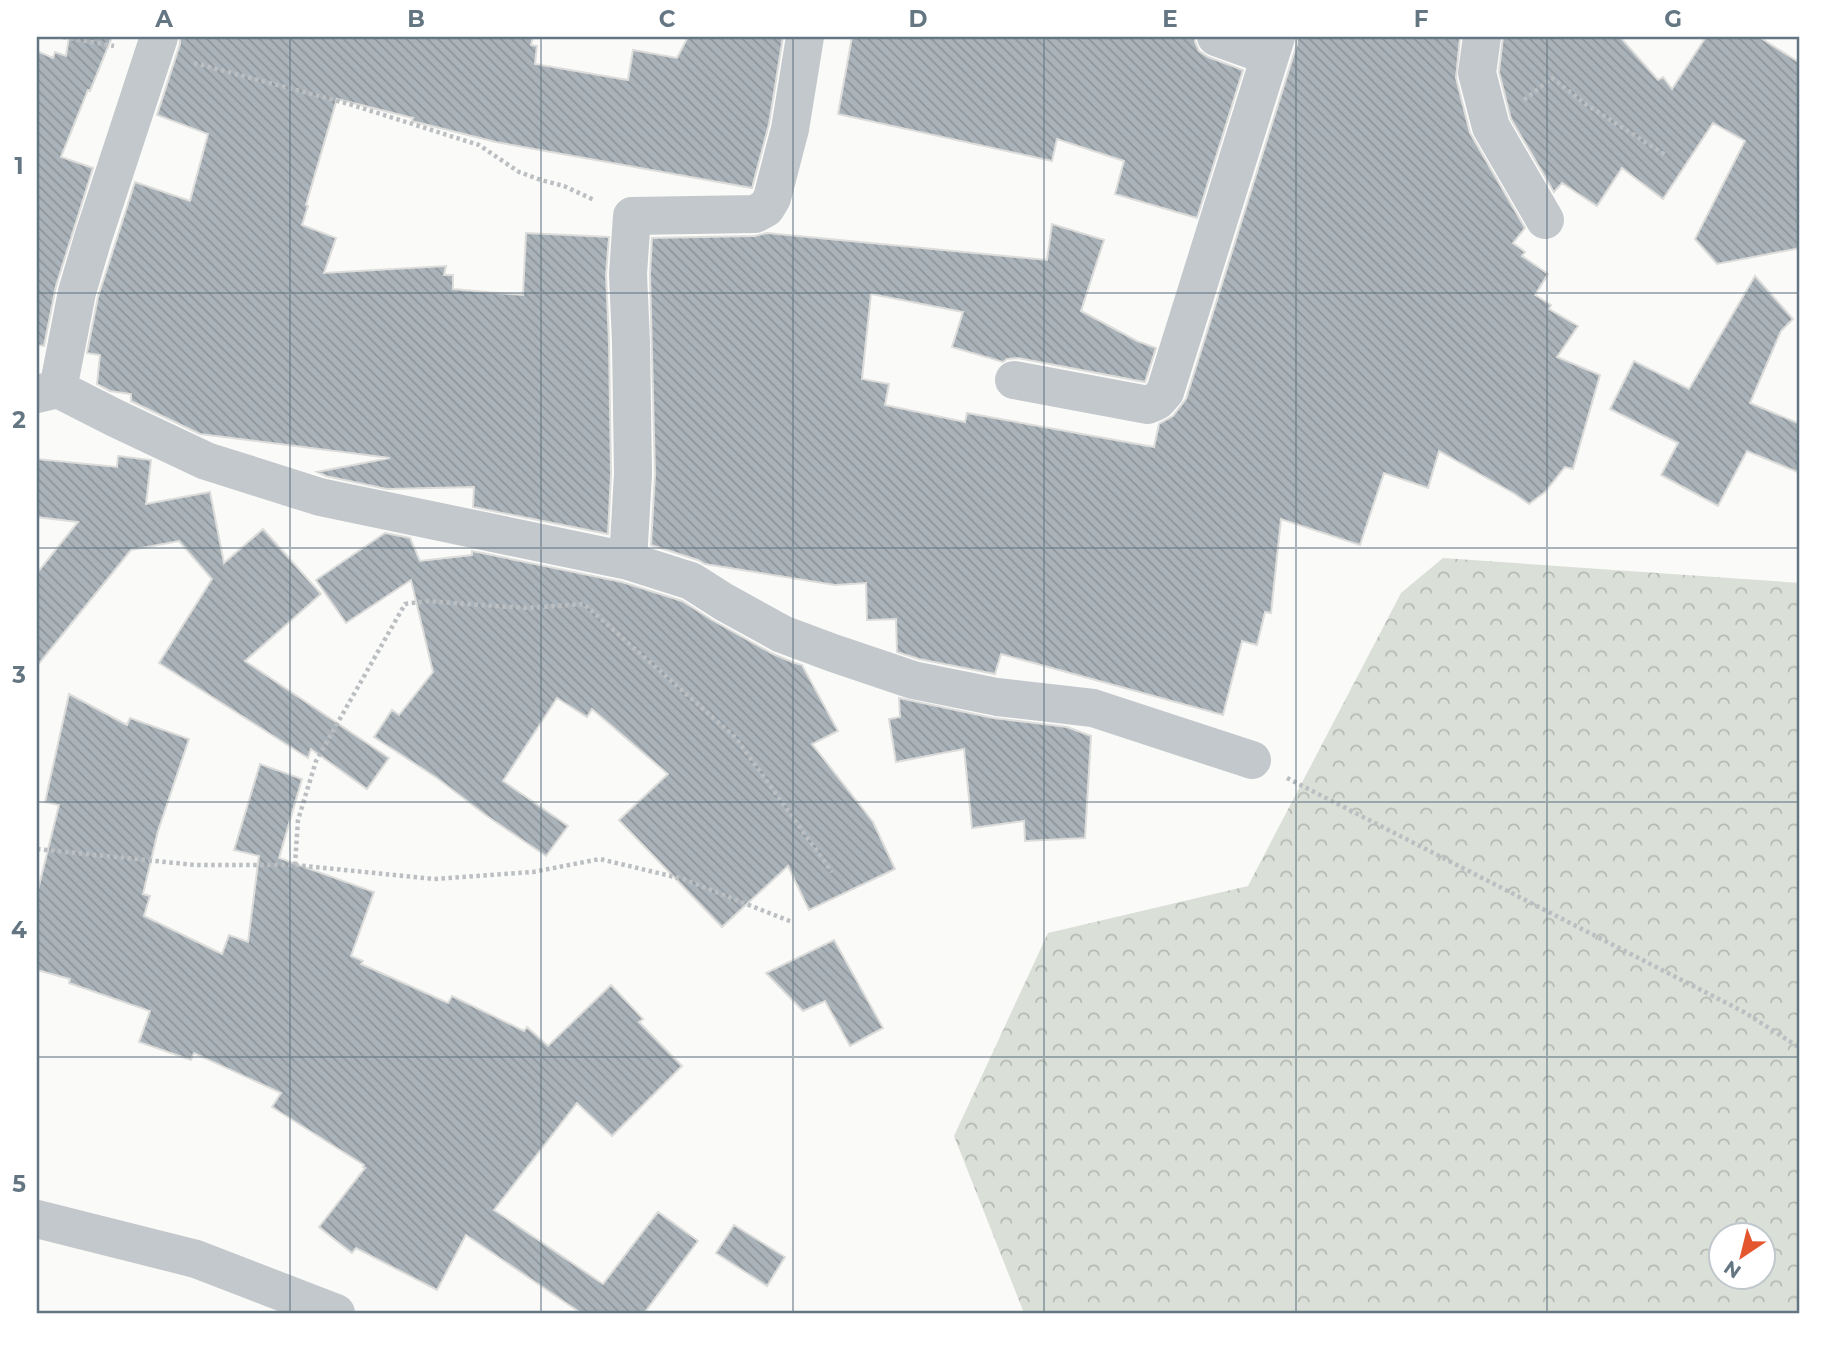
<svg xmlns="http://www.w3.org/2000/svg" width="1837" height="1350" viewBox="0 0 1837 1350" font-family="Montserrat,sans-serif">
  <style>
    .forest { fill: url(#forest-crowns); fill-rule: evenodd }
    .building { fill: url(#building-back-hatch); stroke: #dcdcda; stroke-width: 2 }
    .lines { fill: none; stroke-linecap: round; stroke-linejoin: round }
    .path { stroke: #bbbfc2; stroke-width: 4.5; stroke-dasharray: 3.5 3.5; stroke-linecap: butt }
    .minor { stroke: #c3c8cc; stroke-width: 38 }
    .grid { fill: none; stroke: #657683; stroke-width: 2; stroke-opacity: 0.55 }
    .neatline { fill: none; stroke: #657683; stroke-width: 2.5 }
    .grid-label { font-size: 23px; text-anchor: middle; font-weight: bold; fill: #657683 }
  </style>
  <defs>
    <pattern id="forest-crowns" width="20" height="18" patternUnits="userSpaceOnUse" patternTransform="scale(1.75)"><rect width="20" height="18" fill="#dadfd7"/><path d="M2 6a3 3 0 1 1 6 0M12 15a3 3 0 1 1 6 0" fill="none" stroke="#b4b9b4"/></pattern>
    <pattern id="building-back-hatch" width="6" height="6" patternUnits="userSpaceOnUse" patternTransform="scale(1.75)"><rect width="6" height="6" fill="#aab3b9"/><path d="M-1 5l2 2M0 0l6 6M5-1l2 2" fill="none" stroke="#8e969c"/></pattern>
  </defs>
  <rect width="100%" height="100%" fill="#fafaf8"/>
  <path class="forest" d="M1443,558L1800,583V1313H1024L954,1136L1048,933L1248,886L1401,593ZM1722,1234H1764V1276H1722Z"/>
  <path class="building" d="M69,37H112L90,91L88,90L61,157L93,168L56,286L44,346L37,345V51L53,58L55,52L66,56Z
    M180,37H533L531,45L537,46L535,64L628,80L633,50L677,58L688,37H783L769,124L752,188L496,142L412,121L413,118L337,99L306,205L308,206L302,225L336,238L324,273L446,266L444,275H453V289L523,295L526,233L609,237L606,275L609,343L611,474L608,534L473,507L474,487L387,489L326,476L317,472L390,458L200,434L131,401V394L110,391L97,384L100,355L87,353L98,297L135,182L190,201L208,134L157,115L180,44Z
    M852,37H1195V42L1199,51L1208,57L1243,70L1197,218L1115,194L1124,161L1057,139L1052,161L838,114Z
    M1297,37H1460L1456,78L1470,133L1525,228L1513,243L1525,252L1522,256L1548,274L1535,295L1551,305L1549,309L1578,326L1557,357L1600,375L1573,469L1565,467L1545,492L1529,504L1515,494L1439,451L1428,488L1384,473L1360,545L1281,519L1271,613L1265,612L1257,645L1242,641L1223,715L1001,654L995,674L919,659L897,652L896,619L867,620L866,583L835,585L705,564L698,560L651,545L655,474L650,274L652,238L755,236L767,233L1047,260L1052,224L1104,240L1081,311L1137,341L1156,348L1145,382L1018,358L1007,359L1003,362L952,347L963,312L871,294L862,379L889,384L885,405L965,422L967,413L1154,447L1159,424L1173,416L1186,399L1297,44Z
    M1503,37H1620L1658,80L1663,77L1672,89L1706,37H1759L1800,63V248L1717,264L1695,239L1745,141L1713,123L1663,199L1622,168L1597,206L1562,183L1554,192L1511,119L1499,72Z
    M1755,276L1793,319L1781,331L1750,403L1800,424V473L1747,451L1718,506L1661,475L1678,443L1610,409L1634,361L1689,389Z
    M118,456L151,460L146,504L210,492L224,563L263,529L321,594L245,661L389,758L367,789L311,749L308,758L159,663L212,579L179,541L131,550L37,666V573L78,522L37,517V459L117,467Z
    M385,533L410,538L420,561L472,555V551L622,582L682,601L712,620L771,653L792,662L802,665L838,731L812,744L873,822L895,869L809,910L788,866L722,927L619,820L668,774L592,709L587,717L557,698L503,781L568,826L546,856L487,816L437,778L374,737L392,710L399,715L433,672L411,580L346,623L316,580Z
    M69,694L127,725L130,718L189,739L158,831L143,894L150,896L144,916L222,954L229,935L248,942L259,856L234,850L260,764L302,779L279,858L374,892L351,956L363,961L361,964L448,1003L452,996L524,1031L527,1027L548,1046L611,985L643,1019L639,1022L682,1066L612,1136L577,1103L494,1210L603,1284L658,1212L698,1241L645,1312L646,1313H581L466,1235L437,1290L356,1248L352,1253L319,1227L365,1168L363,1167L364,1165L272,1107L281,1093L194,1053L191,1060L139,1042L150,1011L69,983L70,979L37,970V894L59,805L45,802Z
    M899,698L993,718L1067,727L1091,736L1085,838L1025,841L1024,821L972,828L964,749L896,762L889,719L900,717Z
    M834,940L883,1028L850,1046L825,1001L803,1011L766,973Z
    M734,1225L785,1257L767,1286L716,1253Z"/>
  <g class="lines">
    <path class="path" d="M63,37L114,46
      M194,63L349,104L479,145L519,172L541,180L564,186L594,200
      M1524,100L1552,78L1587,105L1667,156
      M1287,778L1744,1012L1800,1048
      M37,849L195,865H295L434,879L533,872L600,859L683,879L792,922
      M295,865L298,820L316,761L405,604L427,601L525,608L584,604L736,738L832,872"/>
    <path class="minor" d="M1216,37L1269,56
      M1482,37L1477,73L1491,127L1545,220
      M1014,380L1148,405L1157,401L1165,392L1276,37
      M58,389L77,292L93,238L159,37
      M37,394L58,389L115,418L206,461L320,497L628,561L633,474L631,342L628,274L632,216L755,214L766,208L772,198L790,129L805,37
      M628,561L691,581L724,602L782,634L833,653L913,680L997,697L1093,708L1252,760
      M37,1219L196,1259L336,1313"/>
  </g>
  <path class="grid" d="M290,37V1313M541,37V1313M793,37V1313M1044,37V1313M1296,37V1313M1547,37V1313M37,293H1800M37,548H1800M37,802H1800M37,1057H1800"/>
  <rect width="1837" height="1350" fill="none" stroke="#ffffff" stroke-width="77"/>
  <g transform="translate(1742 1256) rotate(215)"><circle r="33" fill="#ffffff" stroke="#c1c8cd" stroke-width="2"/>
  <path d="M0-5L12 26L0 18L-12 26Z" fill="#e4572e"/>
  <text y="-10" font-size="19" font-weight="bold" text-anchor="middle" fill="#657683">N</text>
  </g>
  <rect x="38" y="38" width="1760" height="1274" class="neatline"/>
  <g class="grid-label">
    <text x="164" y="27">A</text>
    <text x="416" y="27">B</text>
    <text x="667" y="27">C</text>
    <text x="918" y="27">D</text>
    <text x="1170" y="27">E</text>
    <text x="1421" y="27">F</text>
    <text x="1673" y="27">G</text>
    <text x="19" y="174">1</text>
    <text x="19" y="428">2</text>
    <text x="19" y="683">3</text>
    <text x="19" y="938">4</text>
    <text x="19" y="1192">5</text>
  </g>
</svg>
